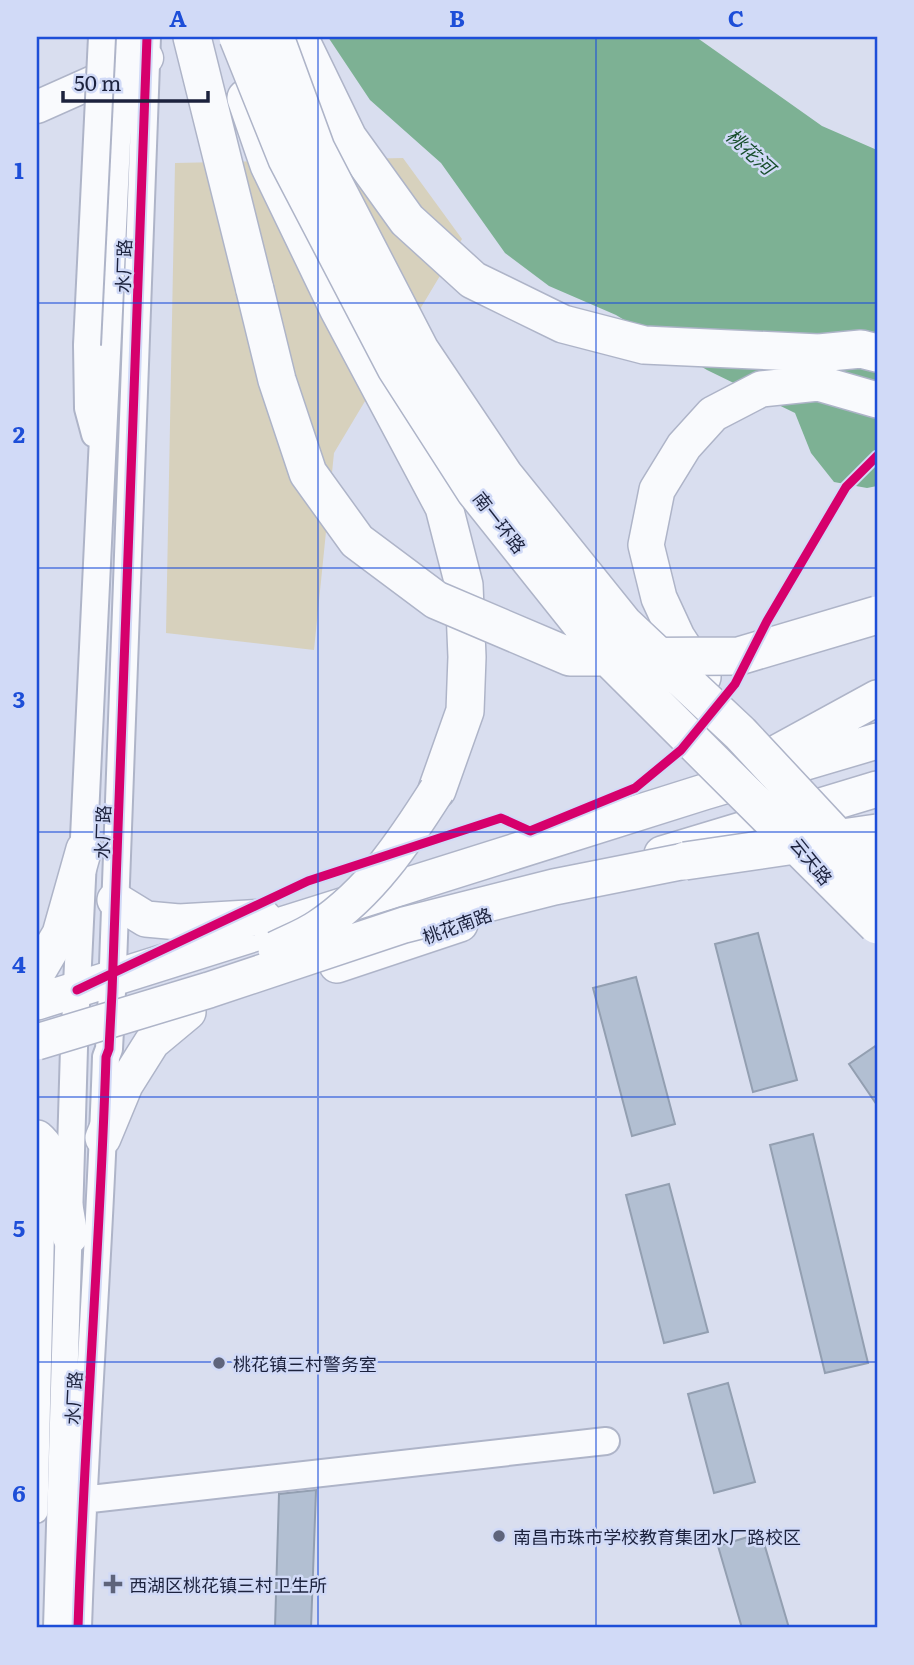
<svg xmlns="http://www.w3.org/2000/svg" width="914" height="1665" viewBox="0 0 914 1665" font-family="Literata,'Noto Sans SC',serif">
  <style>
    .green { fill: #d7d1bd }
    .water { fill: #7db194 }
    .building { fill: #b2bfd2; stroke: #939fb1; stroke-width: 2 }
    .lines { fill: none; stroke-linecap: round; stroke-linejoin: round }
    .minor-casing { stroke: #aeb4c8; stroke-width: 24 }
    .tertiary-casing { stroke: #aeb4c8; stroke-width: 30 }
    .secondary-casing { stroke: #aeb4c8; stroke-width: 35 }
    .primary-casing { stroke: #aeb4c8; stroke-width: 38 }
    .trunk-casing { stroke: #aeb4c8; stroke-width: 40 }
    .minor { stroke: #f9fafd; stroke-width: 21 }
    .tertiary { stroke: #f9fafd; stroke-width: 26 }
    .secondary { stroke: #f9fafd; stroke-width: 32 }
    .primary { stroke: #f9fafd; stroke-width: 35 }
    .trunk { stroke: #f9fafd; stroke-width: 37 }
    .tertiary-bridge-casing { stroke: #aeb4c8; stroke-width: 30; stroke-linecap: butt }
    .primary-bridge-casing { stroke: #aeb4c8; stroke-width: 38; stroke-linecap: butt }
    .trunk-bridge-casing { stroke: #aeb4c8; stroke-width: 40; stroke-linecap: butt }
    .tertiary-bridge { stroke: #f9fafd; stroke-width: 26 }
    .primary-bridge { stroke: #f9fafd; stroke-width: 35 }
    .trunk-bridge { stroke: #f9fafd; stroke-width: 37 }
    .cycleway-casing { stroke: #d1daf7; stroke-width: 13 }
    .cycleway { stroke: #d6006c; stroke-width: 9 }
    .grid { fill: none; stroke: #1d4ed8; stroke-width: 2; stroke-opacity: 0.55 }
    .poi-dot { fill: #5e647b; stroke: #d1daf7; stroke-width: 2.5 }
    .labels { text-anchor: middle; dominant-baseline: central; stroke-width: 5; stroke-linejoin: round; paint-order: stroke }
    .street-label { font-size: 18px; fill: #1c223d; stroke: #d1daf7 }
    .poi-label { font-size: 18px; fill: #1c223d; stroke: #d1daf7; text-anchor: start }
    .water-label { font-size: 19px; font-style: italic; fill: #174e2c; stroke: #d1daf7 }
    .neatline { fill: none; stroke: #1d4ed8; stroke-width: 2.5 }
    .grid-label { font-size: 23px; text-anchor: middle; font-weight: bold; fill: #1d4ed8 }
  </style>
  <rect width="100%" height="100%" fill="#d9deef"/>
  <path class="green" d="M403,158L462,239L334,453L314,650L166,633L175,163Z"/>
  <path class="water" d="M328,37H696L822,126L877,150V486L867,488L834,482L811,453L795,413L707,370L616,315L549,286L505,253L441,163L370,100Z"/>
  <path class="building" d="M758,933L797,1080L753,1092L715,944Z
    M636,977L675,1124L632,1136L593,988Z
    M877,1045V1105L849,1064Z
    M813,1134L868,1363L825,1373L770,1145Z
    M669,1184L708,1332L664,1343L626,1195Z
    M728,1383L755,1482L714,1493L688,1394Z
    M316,1490L311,1628H275L279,1494Z
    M761,1533L789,1628H742L718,1546Z"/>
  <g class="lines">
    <g class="minor-casing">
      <path id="minor" d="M37,1512L45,1165"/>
    </g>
    <g class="tertiary-casing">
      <path id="tertiary" d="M87,345L88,408L95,434
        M64,1502L606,1441
        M57,1628L74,1048L122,37
        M78,1628C84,1438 100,1248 106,1057L109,1049L112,992L147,37"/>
    </g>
    <g class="secondary-casing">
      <path id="secondary" d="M37,107L147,58"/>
    </g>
    <g class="primary-casing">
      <path id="primary" d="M703,677L677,637L659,598L646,545L657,490L684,446L713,414L761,389L818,383L877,400
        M760,762L877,698
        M662,854L877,789
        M115,900L146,919L179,922L263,917
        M337,965L460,924
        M37,973L60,934L84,849
        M37,1002L704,792L877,741
        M37,1138C60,1157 65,1208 70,1236
        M103,1138L125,1085L152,1042L188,1012"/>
    </g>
    <g class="trunk-casing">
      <path id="trunk" d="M192,37L255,290
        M299,37L348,138L407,220L473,280L563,324L644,345L819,353L861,349L877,353
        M246,98L269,165L338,308L444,507L464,585L467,657L465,711L437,790"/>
    </g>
    <use href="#minor" class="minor"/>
    <use href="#tertiary" class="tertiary"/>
    <use href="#secondary" class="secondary"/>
    <use href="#primary" class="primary"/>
    <use href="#trunk" class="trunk"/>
    <g class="tertiary-bridge-casing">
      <path id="tertiary-bridge" d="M87,345L102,37"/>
    </g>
    <g class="primary-bridge-casing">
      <path id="primary-bridge" d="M276,949C290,942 306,936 319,927C371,892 404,842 437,790
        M37,1042L209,990L404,925L554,887L685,861"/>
    </g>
    <g class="trunk-bridge-casing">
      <path id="trunk-bridge" d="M238,37L287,159L396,368L475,491L605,654L877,925
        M275,37L316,149L420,350L504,475L624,624L740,733L877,880
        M255,290L277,380L308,473L357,541L436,600L570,657L739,656L877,615
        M685,861L877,833"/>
    </g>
    <use href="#tertiary-bridge" class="tertiary-bridge"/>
    <use href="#primary-bridge" class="primary-bridge"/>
    <use href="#trunk-bridge" class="trunk-bridge"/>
    <g class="cycleway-casing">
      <path id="cycleway" d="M77,990L308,881L501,818L530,831L635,788L681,750L735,684L767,621L846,487L877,456
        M78,1628C84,1438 100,1248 106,1057L109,1049L112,992L147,37"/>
    </g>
    <use href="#cycleway" class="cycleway"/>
  </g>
  <path class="grid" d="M318,37V1628M596,37V1628M37,303H877M37,568H877M37,832H877M37,1097H877M37,1362H877"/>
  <g class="poi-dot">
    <circle cx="219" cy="1363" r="7"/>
    <circle cx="499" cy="1536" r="7"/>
    <path d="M109.5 1573.5h7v7h7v7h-7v7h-7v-7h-7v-7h7z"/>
  </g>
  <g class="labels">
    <g class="street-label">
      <text transform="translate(123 266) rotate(-88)">水厂路</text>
      <text transform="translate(500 522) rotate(52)">南一环路</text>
      <text transform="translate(102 832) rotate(-88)">水厂路</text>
      <text transform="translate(812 861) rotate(51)">云天路</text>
      <text transform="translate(457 925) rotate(-20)">桃花南路</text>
      <text transform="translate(73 1398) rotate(-87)">水厂路</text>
    </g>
    <g class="poi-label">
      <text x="233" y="1363">桃花镇三村警务室</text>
      <text x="513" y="1536">南昌市珠市学校教育集团水厂路校区</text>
      <text x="129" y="1584">西湖区桃花镇三村卫生所</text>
    </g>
    <g class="water-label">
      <text transform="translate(751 151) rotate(42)">桃花河</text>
    </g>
  </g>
  <rect width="914" height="1665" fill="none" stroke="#d1daf7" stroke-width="77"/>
  <path d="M63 91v10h145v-10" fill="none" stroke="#1c223d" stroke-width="3.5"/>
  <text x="74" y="91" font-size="21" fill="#1c223d" stroke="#d1daf7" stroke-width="5" paint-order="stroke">50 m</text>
  <rect x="38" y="38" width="838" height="1588" class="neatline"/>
  <g class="grid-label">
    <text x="178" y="27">A</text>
    <text x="457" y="27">B</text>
    <text x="736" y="27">C</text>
    <text x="19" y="179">1</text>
    <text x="19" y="443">2</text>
    <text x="19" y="708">3</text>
    <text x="19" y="973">4</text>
    <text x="19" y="1237">5</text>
    <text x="19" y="1502">6</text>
  </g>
</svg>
